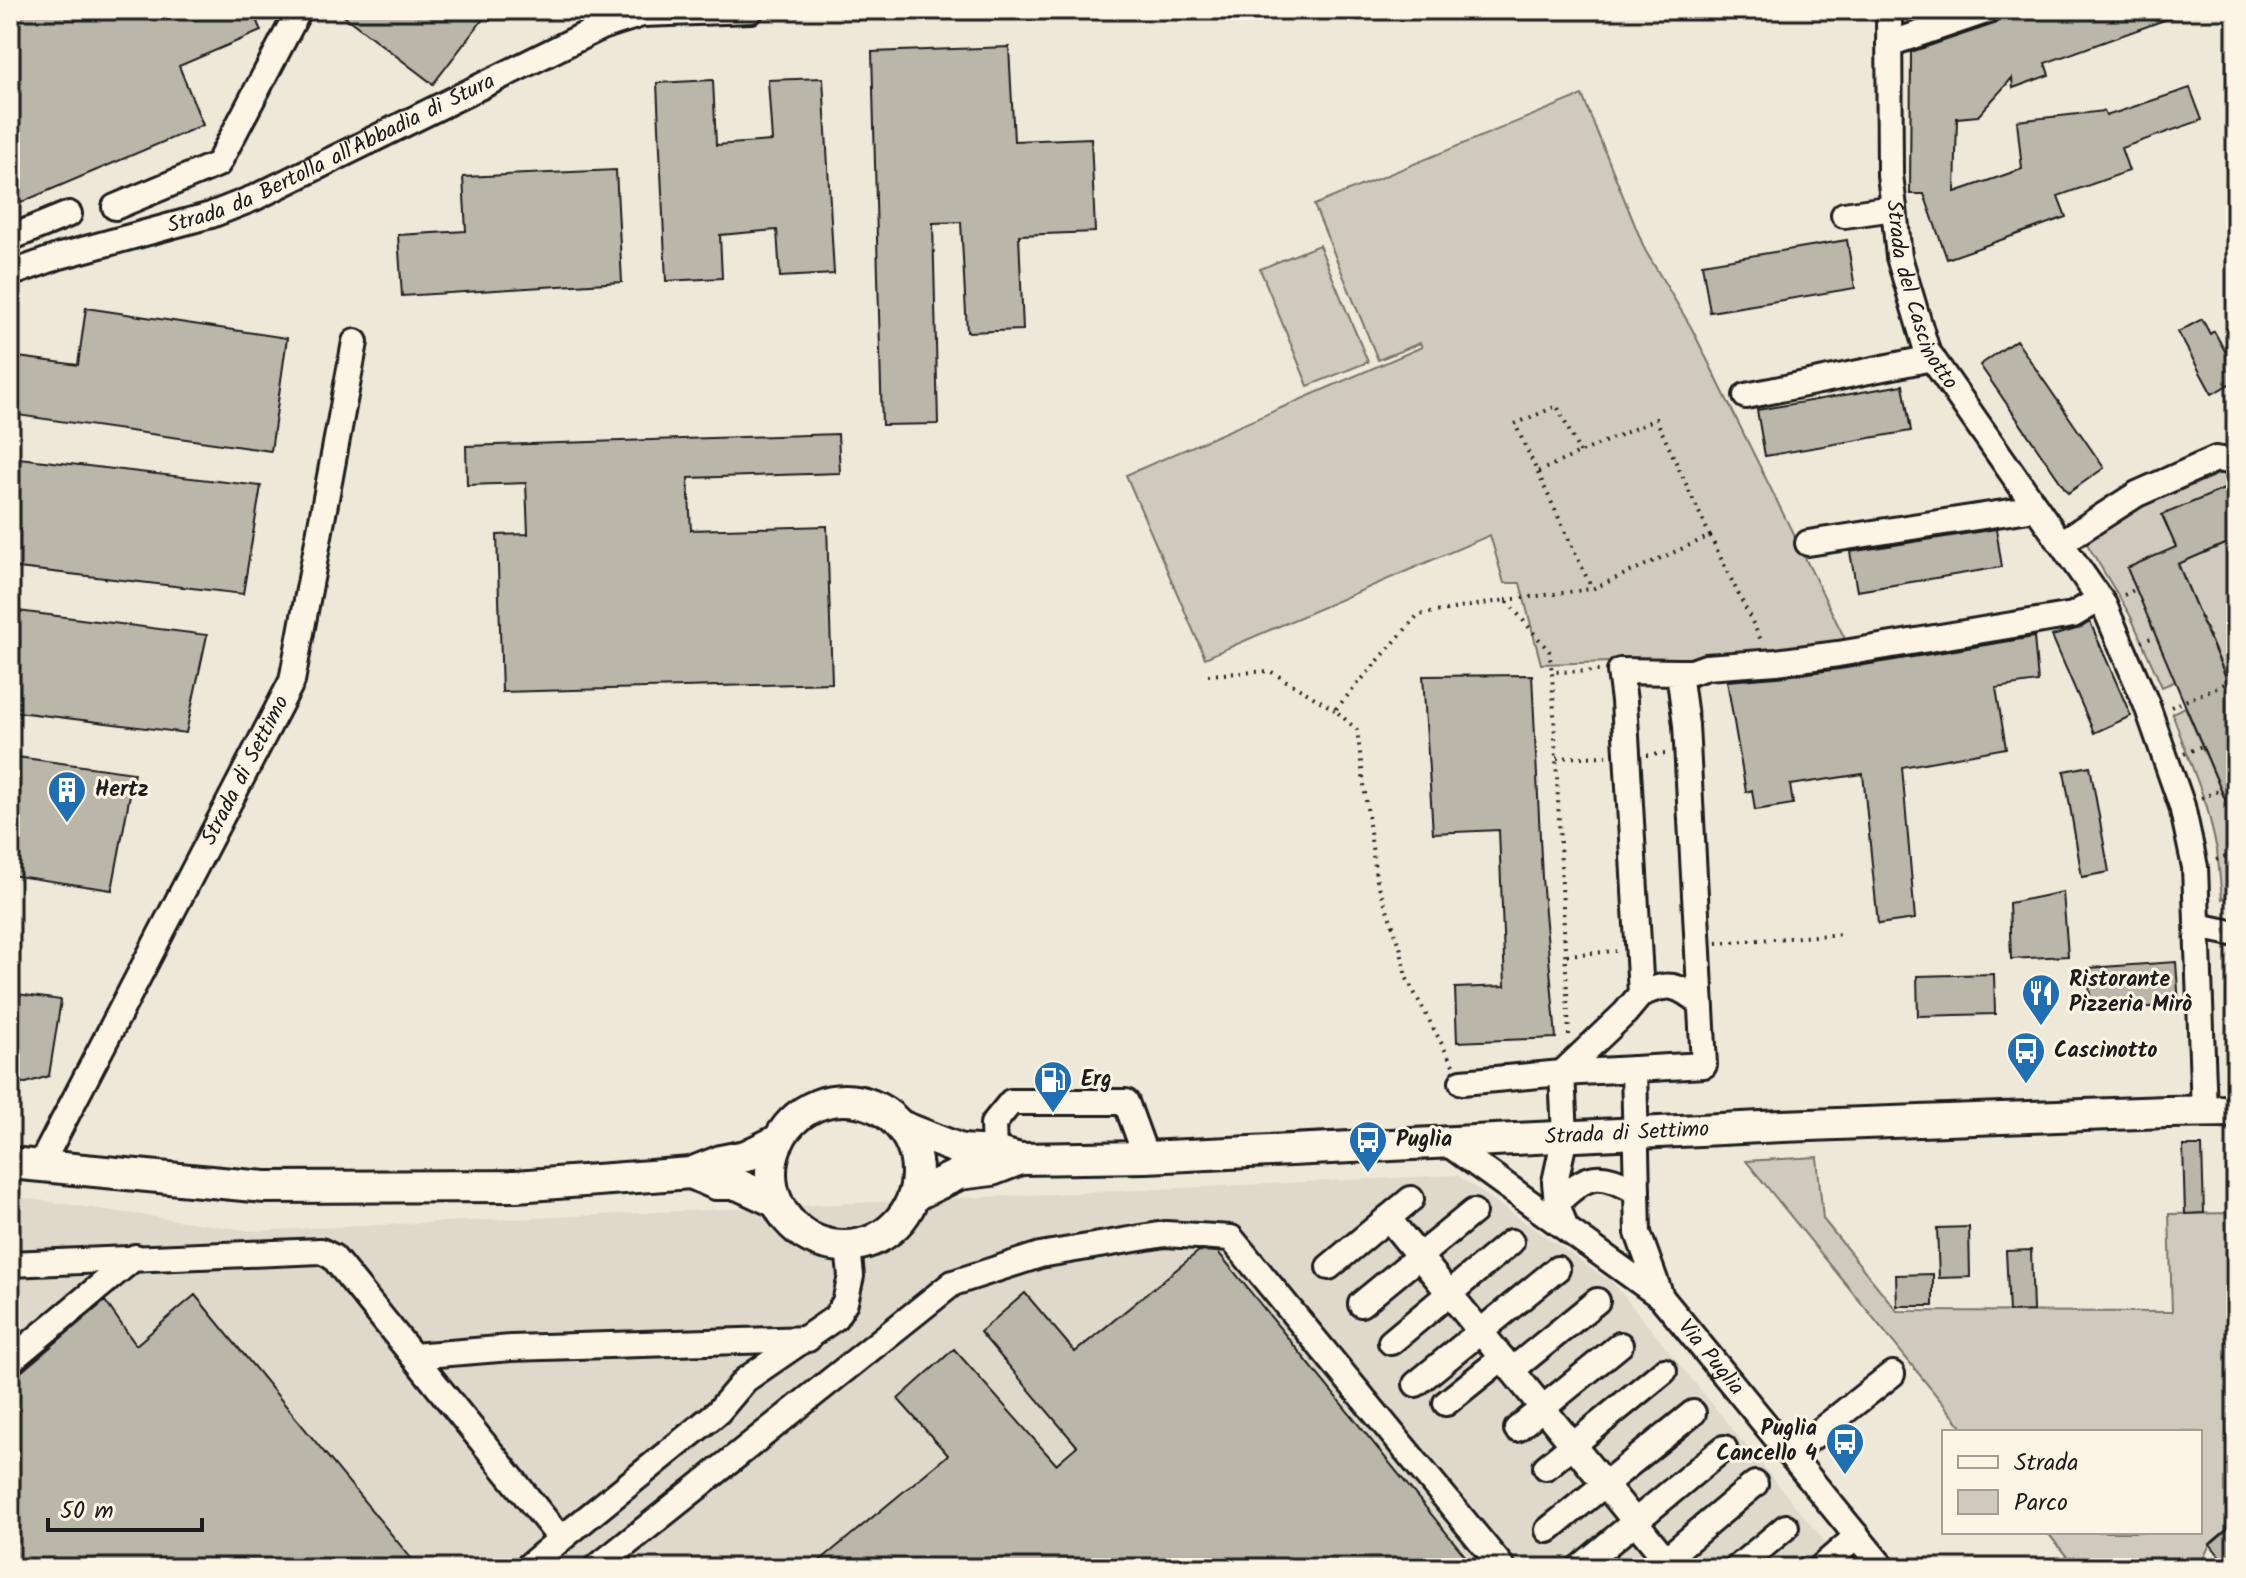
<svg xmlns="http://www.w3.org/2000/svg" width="2246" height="1578" viewBox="0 0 2246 1578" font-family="Kalam,sans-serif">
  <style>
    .built { fill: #ded9cb }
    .green { fill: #cfcabd; stroke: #76736c; stroke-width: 2 }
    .building { fill: #bab6aa; stroke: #1c1c1c; stroke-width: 2 }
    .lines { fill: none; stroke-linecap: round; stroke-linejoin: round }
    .minor-casing { stroke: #1c1c1c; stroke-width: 30 }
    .major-casing { stroke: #1c1c1c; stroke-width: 36 }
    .path { stroke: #1c1c1c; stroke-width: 4; stroke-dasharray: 2 6; stroke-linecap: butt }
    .minor { stroke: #fcf5e5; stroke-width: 24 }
    .major { stroke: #fcf5e5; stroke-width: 30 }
    .labels { text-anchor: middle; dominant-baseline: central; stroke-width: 6; stroke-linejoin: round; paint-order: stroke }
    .street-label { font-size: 22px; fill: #1c1c1c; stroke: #fcf5e5 }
    .poi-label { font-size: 22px; font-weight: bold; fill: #1c1c1c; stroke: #fcf5e5; text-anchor: start }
  </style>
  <rect width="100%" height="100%" fill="#eee8d9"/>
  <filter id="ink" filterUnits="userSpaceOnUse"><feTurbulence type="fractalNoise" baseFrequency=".0125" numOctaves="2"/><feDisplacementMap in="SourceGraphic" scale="16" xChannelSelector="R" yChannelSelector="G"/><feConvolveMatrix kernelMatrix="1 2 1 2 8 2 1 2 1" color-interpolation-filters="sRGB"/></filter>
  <g filter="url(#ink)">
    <path class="built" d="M1457,1175L1614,1284L1846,1568H10V1196L251,1231Z"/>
    <path class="green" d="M1582,95L1645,250L1691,327L1848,645L1758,658L1541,664L1520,583H1504L1490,535L1205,658L1126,475L1422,347L1420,343L1378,360L1314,205Z
      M1319,245L1368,362L1308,386L1260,269Z
      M2236,467V484L2163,516L2183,562L2236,539V672L2226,676L2172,550L2176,681L2162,687L2130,615L2084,539L2126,513Z
      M2185,707L2236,825V893L2222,899L2217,850L2207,807L2172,713Z
      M1817,1157L1823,1219L1897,1311L2172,1312L2169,1214L2236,1213V1522L2210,1544L2199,1568H2076L2047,1532H2200V1432H1966L1746,1161Z"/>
    <path class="building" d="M10,10H252L261,31L179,66L203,125L10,207Z
      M336,10H490L433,84Z
      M2027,10H2186L2187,12L2045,63L2049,75L2013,88L2012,78L1978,116L1957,118L1955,192L2022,169L2017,121L2104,111L2106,116L2190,88L2202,120L2121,148L2129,171L2058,196L2066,217L1947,259L1924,194H1910L1911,52L1994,24L2000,20Z
      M1009,47L1014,141L1091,138L1095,232L1019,235L1023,330L967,332L961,222L933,223L938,424L882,425L872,52Z
      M823,78L834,274L780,277L777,230L720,235L722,278L666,281L657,83L713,80L716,145L772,141L768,80Z
      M616,170L622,282L402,296L398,235L466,231L463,177Z
      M1847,240L1855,288L1710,312L1702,264Z
      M86,308L287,338L271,451L10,414V356L78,365Z
      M2202,319L2210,334L2214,331L2236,371V380L2212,394L2178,332Z
      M2016,340L2104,468L2068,493L1980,365Z
      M1903,385L1911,431L1765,456L1757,410Z
      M838,434L840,473L688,478L691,530L827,526L832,683L502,692L497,535L528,534L526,483L467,485L466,446Z
      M10,457L261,486L243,594L10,567Z
      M2236,484V539L2178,564L2236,701V825L2127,568L2176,547L2162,515Z
      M1996,529L2002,567L1857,591L1850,552Z
      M10,610L207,635L186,733L10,711Z
      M2090,622L2131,716L2094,733L2052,636L2080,628Z
      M2034,637L2038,682L1996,688L2006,748L1902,767L1915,919L1878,924L1863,774L1790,785L1793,804L1755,810L1752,790L1746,792L1727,681L1777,677L1840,669Z
      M1532,675L1542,878L1556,1038L1457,1042L1455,988L1505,986L1499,830L1433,833L1423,676Z
      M10,756L134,773L112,890L10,875Z
      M2090,766L2109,872L2082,877L2064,771Z
      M2063,892L2068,956L2011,959L2009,903Z
      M2176,962L2179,1005L2091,1011L2088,968Z
      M1994,974L1995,1014L1918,1016L1917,976Z
      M10,993L61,1000L49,1076L26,1083L10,1082Z
      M2183,1146H2202L2204,1213L2185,1214Z
      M1969,1227L1970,1277L1939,1278L1937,1228Z
      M2031,1250L2033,1311L2009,1312L2006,1251Z
      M1199,1251L1218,1252L1475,1568H811L948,1455L898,1399L954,1349L1056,1464L1077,1446L980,1332L1025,1293L1075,1352Z
      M1933,1274V1306H1897L1896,1275Z
      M195,1295L419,1568H10V1377L21,1372L105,1301L136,1345Z
      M2236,1522V1568H2229L2210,1544Z"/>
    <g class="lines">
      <g class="minor-casing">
        <g id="minor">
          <path id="s1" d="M1889,10L1890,175L1894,208L1899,257L1927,351L2104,605L2146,703L2182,806L2195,867L2204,1111"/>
          <path d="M642,14L751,10"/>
          <path d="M1889,44L1989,10"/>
          <path d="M115,207L218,164L299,10"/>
          <path d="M1844,215L1894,208"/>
          <path d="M10,238L69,214"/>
          <path id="s2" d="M10,274L60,256L211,215L254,198L601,27L642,14V10"/>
          <path d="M1746,396L1932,358"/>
          <path d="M1808,543L2036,508"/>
          <path d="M2061,543L2137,494L2216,459L2228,461L2236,458"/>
          <path d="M1679,672H1692L1706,667L1776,662L1838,654L2073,615L2100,599"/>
          <path d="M2198,926L2236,934"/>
          <path d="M1641,994C1669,982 1677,984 1700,1003"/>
          <path d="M1462,1082L1562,1073L1634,1069"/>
          <path id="s3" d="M1447,1143L1661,1297L1883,1568"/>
          <path d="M994,1152L993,1124L1011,1102H1126L1146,1157"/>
          <path id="s4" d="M39,1168L292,681L355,342"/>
          <path d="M1411,1199L1388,1218L1673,1568"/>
          <path d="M1557,1203C1587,1173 1600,1170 1637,1192"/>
          <path d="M1565,1227L1557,1203L1555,1182L1565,1136L1562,1073L1625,1013L1641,994L1624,701L1620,671L1679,672L1686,725L1704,1065L1634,1069L1638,1233L1661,1297"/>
          <path d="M10,1264L321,1251L333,1257L561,1539L526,1568"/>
          <path d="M1329,1267L1388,1218"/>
          <path d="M1361,1304L1473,1212"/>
          <path d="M1391,1342L1511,1242"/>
          <path d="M413,1356L511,1348L808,1339"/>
          <path d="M11,1360L135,1257"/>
          <path d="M1512,1370L1597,1301"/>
          <path d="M1416,1384L1557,1269"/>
          <path d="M1446,1403L1502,1358"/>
          <path d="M1517,1429L1620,1345"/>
          <path d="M1791,1454L1892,1374"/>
          <path d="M1546,1467L1664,1371"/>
          <path d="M1548,1530L1693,1413"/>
          <path d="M561,1539L718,1412L745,1380L835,1318L845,1302L851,1276L848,1247"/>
          <path d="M596,1568L953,1283L1040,1255L1165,1234L1231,1238L1503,1568"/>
          <path d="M1579,1568L1724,1448"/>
          <path d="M1655,1568L1755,1484"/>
          <path d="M1737,1568L1786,1527"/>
          <path d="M1820,1568L1857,1536"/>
        </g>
      </g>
      <g class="major-casing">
        <g id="major">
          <circle cx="844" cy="1173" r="73"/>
          <path id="s5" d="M903,1127L961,1150L994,1152L1020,1159L1146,1157L1782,1126L2167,1112L2236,1111"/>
          <path d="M10,1163L265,1187L516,1186L691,1173L721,1161L746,1156L779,1140"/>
          <path d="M691,1173L716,1184H737L776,1202"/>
          <path d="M915,1195L959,1174L992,1170L1018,1160"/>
        </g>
      </g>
      <path class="path" d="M1580,453L1557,406L1515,424L1592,589
        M1710,536L1762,642
        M2124,595L2136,589
        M1506,600L1592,589L1710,536L1656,419L1537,472
        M2141,642L2156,636
        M1208,675L1270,671L1335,710
        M2171,707L2236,679
        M2184,754L2202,746
        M1647,755L1666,754
        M1557,758L1606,756
        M2201,798L2221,790
        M2216,860L2236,852
        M1717,943L1844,934
        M1567,955L1616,951
        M1569,1035L1552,672L1599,671
        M1453,1065L1406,977L1400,946L1376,878L1357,730L1335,710L1418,615L1506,600L1549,651L1552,672"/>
      <use href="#minor" class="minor"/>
      <use href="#major" class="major"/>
    </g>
  </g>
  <defs>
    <g id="building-pin" transform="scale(2)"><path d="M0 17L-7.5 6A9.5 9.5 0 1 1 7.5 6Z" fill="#1f6fb2" stroke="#fcf5e5"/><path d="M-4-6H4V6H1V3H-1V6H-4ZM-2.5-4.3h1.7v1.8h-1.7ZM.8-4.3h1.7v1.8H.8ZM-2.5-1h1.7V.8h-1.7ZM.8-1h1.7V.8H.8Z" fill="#fff"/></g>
    <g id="restaurant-pin" transform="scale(2)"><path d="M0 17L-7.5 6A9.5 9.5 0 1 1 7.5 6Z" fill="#1f6fb2" stroke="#fcf5e5"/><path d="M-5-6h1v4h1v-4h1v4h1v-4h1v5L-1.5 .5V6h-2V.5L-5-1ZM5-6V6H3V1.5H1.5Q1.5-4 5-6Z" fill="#fff"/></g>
    <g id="bus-pin" transform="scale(2)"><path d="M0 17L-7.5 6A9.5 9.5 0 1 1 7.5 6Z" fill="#1f6fb2" stroke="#fcf5e5"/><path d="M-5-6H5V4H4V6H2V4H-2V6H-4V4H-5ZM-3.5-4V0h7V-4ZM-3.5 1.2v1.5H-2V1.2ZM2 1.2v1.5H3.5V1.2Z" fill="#fff"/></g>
    <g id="fuel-pin" transform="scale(2)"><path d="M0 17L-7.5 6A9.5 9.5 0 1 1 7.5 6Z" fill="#1f6fb2" stroke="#fcf5e5"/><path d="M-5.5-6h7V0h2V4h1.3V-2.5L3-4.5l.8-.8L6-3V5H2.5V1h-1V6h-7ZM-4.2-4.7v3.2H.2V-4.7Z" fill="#fff"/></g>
  </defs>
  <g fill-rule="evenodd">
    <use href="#building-pin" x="67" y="790"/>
    <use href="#restaurant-pin" x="2041" y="993"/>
    <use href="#bus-pin" x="2026" y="1051"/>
    <use href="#fuel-pin" x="1053" y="1080"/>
    <use href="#bus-pin" x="1368" y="1140"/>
    <use href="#bus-pin" x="1845" y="1442"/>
  </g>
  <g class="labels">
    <g class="street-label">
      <text stroke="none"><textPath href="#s2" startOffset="344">Strada da Bertolla all'Abbadia di Stura</textPath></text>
      <text stroke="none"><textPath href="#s1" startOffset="290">Strada del Cascinotto</textPath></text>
      <text stroke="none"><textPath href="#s4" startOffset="448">Strada di Settimo</textPath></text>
      <text stroke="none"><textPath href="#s5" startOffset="730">Strada di Settimo</textPath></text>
      <text stroke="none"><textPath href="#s3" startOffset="342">Via Puglia</textPath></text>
    </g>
    <g class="poi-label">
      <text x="95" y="790">Hertz</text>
      <text x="2069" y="980">Ristorante<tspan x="2069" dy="25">Pizzeria Mirò</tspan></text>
      <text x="2054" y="1051">Cascinotto</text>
      <text x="1081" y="1080">Erg</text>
      <text x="1396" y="1140">Puglia</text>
      <text x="1817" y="1429" text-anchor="end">Puglia<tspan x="1817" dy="25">Cancello 4</tspan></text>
    </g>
  </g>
  <rect width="2246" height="1578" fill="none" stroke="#fcf5e5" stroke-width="40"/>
  <rect x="20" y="20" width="2206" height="1538" fill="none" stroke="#1c1c1c" stroke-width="3" filter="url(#ink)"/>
  <rect x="1942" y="1430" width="260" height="104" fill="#fcf5e5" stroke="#a29e95" stroke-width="2"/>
  <rect x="1958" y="1456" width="40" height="12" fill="#fcf5e5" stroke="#a29e95" stroke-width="2"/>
  <text x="2014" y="1470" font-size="24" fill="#1c1c1c">Strada</text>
  <rect x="1958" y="1490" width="40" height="24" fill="#cfcabd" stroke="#a29e95" stroke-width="2"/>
  <text x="2014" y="1510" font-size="24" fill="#1c1c1c">Parco</text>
  <path d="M48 1518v12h154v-12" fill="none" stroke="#1c1c1c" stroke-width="4"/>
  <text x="60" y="1518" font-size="24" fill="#1c1c1c" stroke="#fcf5e5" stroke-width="6" paint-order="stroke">50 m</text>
</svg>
